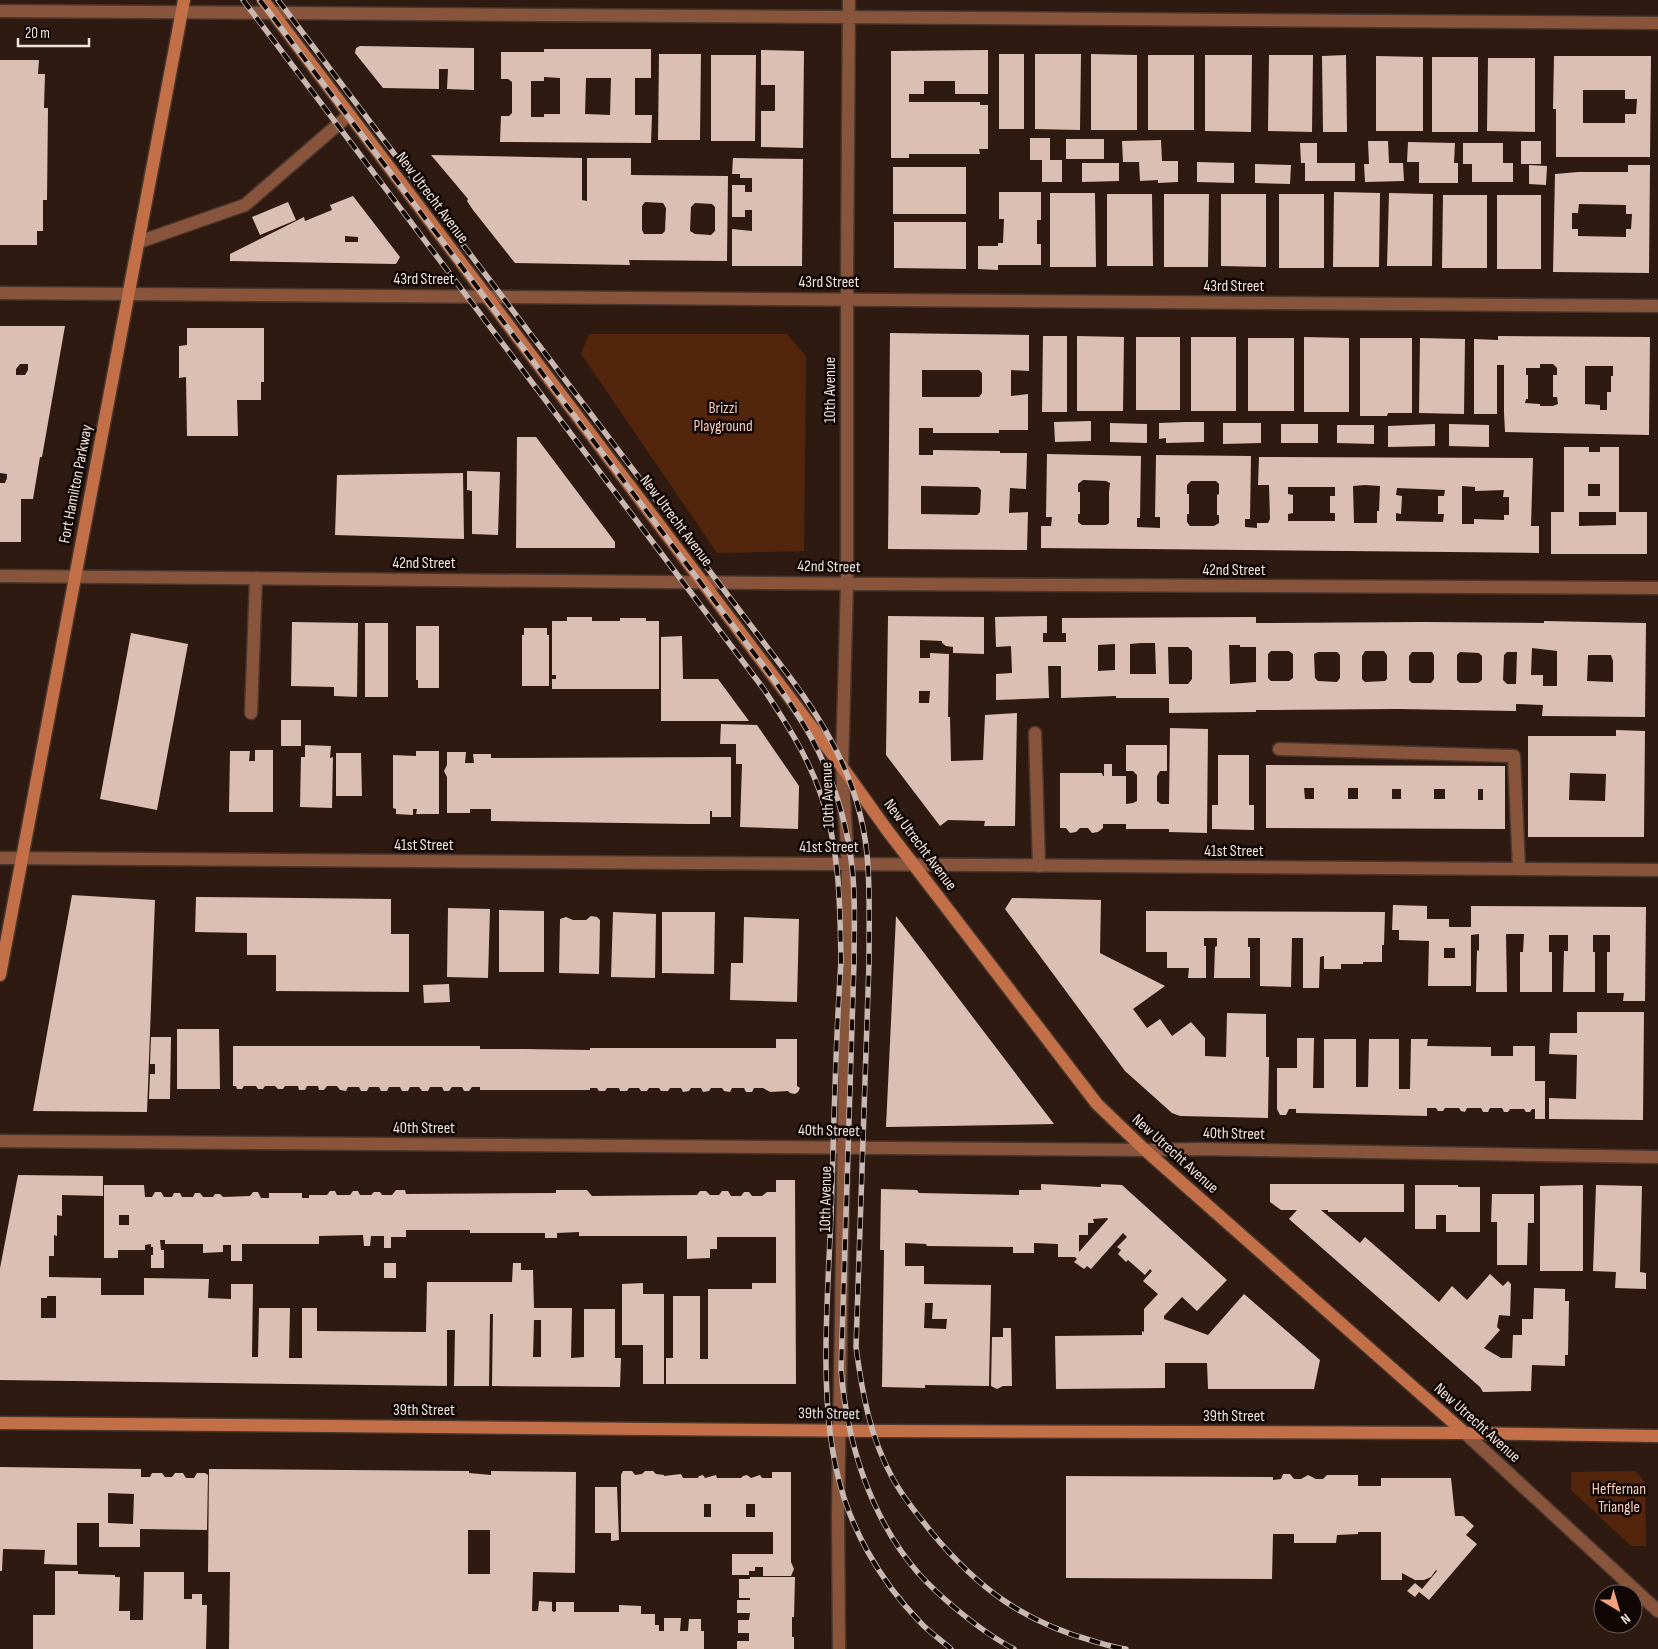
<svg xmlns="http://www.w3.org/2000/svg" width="1658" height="1649" viewBox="0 0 1658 1649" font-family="'Sofia Sans Condensed',sans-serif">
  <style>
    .green { fill: #54250d }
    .building { fill: #dbbfb3; fill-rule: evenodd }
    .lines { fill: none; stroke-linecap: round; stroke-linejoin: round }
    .lane-casing { stroke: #49362d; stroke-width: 15 }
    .street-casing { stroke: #49362d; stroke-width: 15 }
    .secondary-casing { stroke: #49362d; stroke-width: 15 }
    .lane { stroke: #88543c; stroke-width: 12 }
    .street { stroke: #88543c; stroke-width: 12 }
    .secondary { stroke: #c37049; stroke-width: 12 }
    .rail-casing { stroke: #c8b8b1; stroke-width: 5.5 }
    .rail { stroke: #100704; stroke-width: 4; stroke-dasharray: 11; stroke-linecap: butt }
    .labels { text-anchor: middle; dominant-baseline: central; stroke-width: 5; stroke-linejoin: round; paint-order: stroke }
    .street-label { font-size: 16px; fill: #f1e3dc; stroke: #100704 }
    .park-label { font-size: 16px; fill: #fbceba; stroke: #100704 }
  </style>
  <rect width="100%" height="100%" fill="#2e1a10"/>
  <path class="green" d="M589,334H787L806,356L804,551L717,553L581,354Z
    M1635,1471L1645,1482L1646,1546H1631L1571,1490V1472Z"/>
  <path class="building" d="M360,46L474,48V90L447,89L448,69H439V89L383,88L355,53L356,48Z
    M544,49H651V78H635V115H652L651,143L500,142L501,116H509L512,113V82L508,79H501V52H544ZM544,77L560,78V114H544V117H531V81H544ZM586,78H611L610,115L585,114Z
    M761,50L804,51L803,148L761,147V111H775V85H761Z
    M988,50V94H955V81H924V94H909V102H980V105H988V149H979L980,154H909V158H891V51Z
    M659,54H701L700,140H658Z
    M999,54H1024V129H999Z
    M1035,54H1081L1080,130L1035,129Z
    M1091,54L1137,55V130H1091Z
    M711,55H756L755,141H711Z
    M1148,55H1194V130H1148Z
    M1205,55H1252L1251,132L1205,131Z
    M1269,55H1313L1312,132L1268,131Z
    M1346,55L1347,132H1323L1322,56Z
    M1376,56L1423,57V131H1376Z
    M1554,56H1651L1650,157H1556V109H1553ZM1583,90H1625V99H1637L1636,114H1625V123H1583Z
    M1432,57H1478V132H1432Z
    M1488,58H1535V132L1487,131Z
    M0,60H39L38,74H45L44,108H48L47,200H43V231H37V245H0Z
    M1030,138H1050V160H1062V182H1042V160H1030Z
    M1066,139H1104V159H1066Z
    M1161,140L1162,161H1178V182L1158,183V180L1140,181L1139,162H1123L1122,141Z
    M1368,141H1388L1389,163H1403L1404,181L1365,182L1364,164H1369Z
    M1521,141H1541V164H1521Z
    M1408,142L1455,143L1454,163H1458V183H1419V162H1407Z
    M1300,143H1317V163H1355V181H1305V163H1301Z
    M1463,143H1503V163H1513V182H1472V164H1463Z
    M431,155L582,158V200L587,201V158H631V175L728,176L727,261L629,260L630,265L515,263L473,210L467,201L468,199ZM645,202L663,203L666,208L665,231L662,234H644L642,230V206ZM695,203L712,204L715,207V231L711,235L695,234L690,231L691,207Z
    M733,158L803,159L802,266H732V229L752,231V210H745V217H732V185H745V192H752V178H740V174H732Z
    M1197,162L1234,163V183L1197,182Z
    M1082,163H1119V181L1082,182Z
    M1255,164L1291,165L1290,184L1255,183Z
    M1529,165L1547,166L1546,185L1529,184Z
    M1628,165H1650L1649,273L1553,272L1555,174L1578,172H1628ZM1579,204L1626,205V214H1632L1631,229H1626V237L1578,236V229H1572V213H1578Z
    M893,167H966V214H893Z
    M999,192H1041V220H1037V244H1041V265H998V270L978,269V246H998V243H1003L1004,219H999Z
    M1334,192L1380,193L1379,267H1333Z
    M1050,193H1095L1096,267H1050Z
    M1389,193L1433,194L1432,266H1387Z
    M1107,194H1152L1153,266H1107Z
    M1164,194H1209L1208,267H1164Z
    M1221,194H1266V267L1221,266Z
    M1279,194H1324V268H1279Z
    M1443,195H1487V268H1442Z
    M1497,195H1541V269H1497Z
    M353,196L400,257L396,264L230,261V254L304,217L305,221L332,210L330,205ZM345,236L358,237V242H345Z
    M288,202L296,220L260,235L252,217Z
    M894,222H966V269L894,268Z
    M0,326H65L42,457H40L33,499H21V542H0V483H5L7,478V474L0,473ZM20,364H28V370L25,375H16V369Z
    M187,328H264V382H261V400H237L238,436H187L186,377L179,378V346L187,345Z
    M890,333L1029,335V371L1011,370V396L1028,394V430H999V433H933V428H919V455H933V450L1000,451V453H1027L1026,489L1010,488L1009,513L1028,512L1027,550L888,549ZM922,370H979L982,373V393L979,397H922ZM921,486L978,487L981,490L980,512L977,515L921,514Z
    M1043,336H1067V412H1042Z
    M1077,336L1124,337L1123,411H1077Z
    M1498,336L1650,337L1649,435L1505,432L1504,413V365H1497V414H1474V339L1498,340ZM1540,364H1553L1557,368V375H1553V397H1557L1558,404L1553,406H1540V404L1525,403L1526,399H1528V375H1526V368H1540ZM1585,366H1613V376H1611V392H1607V410H1600V405L1585,404Z
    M1136,337H1180V410H1136Z
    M1191,337H1236V411H1191Z
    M1304,337L1349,338V412H1304Z
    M1248,338H1294V411H1248Z
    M1360,338H1412V413H1388L1387,416H1360Z
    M1420,338L1465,339L1464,414L1419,413Z
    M1091,421V441L1055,442L1054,422Z
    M1186,422H1204V442L1166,443V438L1159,439V423Z
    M1110,423L1147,424V443L1110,442Z
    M1223,423H1261V443L1223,444Z
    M1281,424H1318V443H1281Z
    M1435,424V446L1388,447V426Z
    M1449,424L1489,425V447L1449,446Z
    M1337,425H1374V444L1337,443Z
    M517,437H536L615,542V548H516Z
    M1564,447H1589V452H1600V447H1619V512H1647V554H1551V512H1564ZM1588,484H1600V496H1588ZM1579,512H1616V525L1579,526Z
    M1047,454L1141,456L1140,518H1137V527L1160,528V517H1155L1156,455L1251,456L1250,519H1245V527L1257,528V523H1268L1270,519L1269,485H1258L1259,457L1533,458L1531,526H1539V553L1041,548V526H1051L1052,517H1046ZM1083,480L1106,481L1110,483L1109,492V523L1106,525H1082L1078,522V514H1080V492H1078V484ZM1191,481H1216L1219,484V494L1217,495V515H1219V523L1214,526H1190L1187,522V514H1189V494H1187V485ZM1365,485L1380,486L1379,511H1377V523H1354L1353,486ZM1462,486L1475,487V491L1504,490L1503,497H1509V515H1504V520L1474,519V524H1462ZM1288,487H1335V496H1330V513H1335V521H1288V514L1293,513V495L1288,494ZM1397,488L1445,490L1444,496H1438V514H1444L1443,522L1396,521V513L1401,514L1402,496L1396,495Z
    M467,471L500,472L498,535L472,534V491L467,490Z
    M463,473L464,539L335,535L337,475Z
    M888,616L984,617V654L953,653V647L946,646L942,643V641L920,640V658H930V653L949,654L948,717H950L951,761L983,760L985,715L1017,713L1015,826H984L985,821L948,820L940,826L886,755ZM919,691H930L929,703H919Z
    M1047,616V633H1043V642H1066V633H1062V618L1256,617V623L1423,622L1544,623V621L1646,623L1645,717L1542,716L1543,705L1516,704V711L1398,709L1256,710V712L1169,713V698H1116V696L1061,698V666H1048L1049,698L996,700V674L1012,673L1011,646L996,647L995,617ZM1141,643H1155L1156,674H1130V644ZM1115,644V670L1098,671V645ZM1229,645H1240V647H1256V682L1230,684ZM1168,647H1188L1192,651V679L1188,684H1169ZM1532,648L1557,651V686H1543V675H1531ZM1271,651H1289L1293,654V678L1289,681H1271L1268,678V654ZM1365,651H1384L1387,655V679L1385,681L1365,682L1362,679V656ZM1318,652H1337L1340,655V678L1337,682L1318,681L1315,678L1314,654ZM1412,652H1432L1434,655V679L1431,683H1412L1409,680V656ZM1460,652L1479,653L1482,656V680L1478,683H1460L1457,680V655ZM1507,652H1517L1516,684H1507L1503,680L1504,655ZM1588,655H1611L1613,661V682L1587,681Z
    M567,617H592V621H620V618H646V621H659V689H552V679H556V675H552V621H567Z
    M292,622L358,623L357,697L334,696V687L291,686Z
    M365,623H388V697H365Z
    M416,626H439V688H418V680H416Z
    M524,628H547V635H549V686H522V635H524Z
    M131,633L188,644L157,810L100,799Z
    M682,636L683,679H718L749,721H661V637Z
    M281,720H301V746H281Z
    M721,724L757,725L799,786L798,829L740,827L742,764H736V744H720Z
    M1170,728L1208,729L1207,833L1169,832V829H1126V824H1103V828L1098,832L1092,833L1088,828H1080L1076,832L1070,833L1066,828H1060V773H1102L1103,776H1104V764H1112V776H1126V804L1133,803L1137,801V775L1133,771H1126V745H1167V771H1160L1157,776V801L1161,804H1169Z
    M1616,730L1645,731L1644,837H1528V736H1616ZM1570,773L1606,774L1605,801L1569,800Z
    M305,745L331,746L330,758L333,757L332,808L300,807L301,757H305Z
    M255,750H273V812H229L230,751H250L249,761H255Z
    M416,751H439V814H416L417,809H413V815L396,814V809L393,808V755L416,756Z
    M447,752H466L465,763H474L473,754H491V758L731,757V817H712V811H710V824H689L491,821V809H470V813H447V777L444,771L447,765Z
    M336,753H361L362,796H336Z
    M1218,755H1249V805H1254V830L1212,829V805H1218Z
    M1266,765L1505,766V829L1266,828ZM1304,788H1314V799H1305ZM1348,788H1358V799H1348ZM1392,789H1401V799H1392ZM1434,789H1445V799H1434ZM1478,789H1483V800H1478Z
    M72,895L155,900L147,1112L33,1111Z
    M196,897L391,899V934H409V992L276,991V955H247V933L195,932Z
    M1012,898L1101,900L1100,953L1165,986L1133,1009L1147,1028L1160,1019L1172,1036L1191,1022L1205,1038V1056L1226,1057L1227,1013L1266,1014V1057H1269L1268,1118L1180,1116L1172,1113L1125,1071L1005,909Z
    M1393,905L1427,906V919H1449V927H1471V906L1646,907L1645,1001H1623L1624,993H1607V952H1610V935H1593V952H1595V992H1563L1564,951H1568V935H1549V952H1552V992H1520V952H1523L1524,934H1506L1507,992H1476L1477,950L1479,951V934L1471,935V986H1428L1429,941L1399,940V930H1392ZM1444,948H1455V958H1444Z
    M448,908L490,909L488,978L447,977Z
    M499,910L544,911V972H499Z
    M1146,911L1385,912L1384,945H1382V962H1363V964H1341V969H1324V956L1320,957L1319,988H1303V938H1292L1291,987L1260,986V938H1248V947H1250V978H1214L1215,947L1217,946V938H1204V946H1206V978H1188L1189,968H1167V952H1146Z
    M613,912L656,914L655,978L611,977Z
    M662,912H715L714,974L662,973Z
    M591,916L597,917L600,920L599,974L559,973L560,919L566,917L573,920H586Z
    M896,916L1054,1124L886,1127Z
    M744,917L799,919L797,1002L730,1000L731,963H743Z
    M449,984L450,1002L424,1003L423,985Z
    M1577,1012H1644L1643,1120L1549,1119V1098L1576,1099L1577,1055L1549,1054L1550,1033H1577Z
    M177,1029H219L220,1089H177Z
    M151,1037H171L170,1099H149L150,1074H155V1064H150Z
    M1297,1038H1314L1313,1088H1324V1039H1356V1087H1368L1369,1039H1399V1089H1410L1411,1039H1428L1427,1046L1491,1047V1056H1513V1046H1535V1081H1545V1119H1535V1109H1532L1530,1112H1526L1524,1109H1510L1508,1112H1504L1502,1108H1490L1488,1112H1483L1481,1108H1467L1465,1112L1461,1111L1459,1108H1445L1443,1111H1438L1436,1108H1427V1116L1296,1113V1109H1289L1286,1115H1280L1277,1109V1068H1297Z
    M776,1039H797V1086L800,1088L798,1092L795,1094L790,1093L788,1091L770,1092L763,1088H754L752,1092H746L744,1088H732L730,1092L724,1091L722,1088H711L709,1091L703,1092L701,1088H691L689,1091L683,1092L681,1088H670L668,1091H661L659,1088H649L647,1091H641L639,1088H629L627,1091H620L619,1088H607L605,1091H599L597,1088H590V1090H480V1087H472L469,1091H464L462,1087H452L449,1091H444L442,1087H430L428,1091H422L419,1087H410L408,1091H402L400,1087H389L387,1091H381L379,1087H369L367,1091H361L359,1087H348L346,1091L340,1090L337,1086H327L324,1090H319L318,1086H307L305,1090H299L298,1086H285L283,1089H278L275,1086H265L263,1089H258L256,1086H244L242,1089H237L236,1086H233V1046H480V1049H524L590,1050V1048H776Z
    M18,1175L103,1176V1196L62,1195V1216L57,1215V1236L54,1235V1256H49V1277L101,1278V1295H144V1278L209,1279L208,1298L231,1299V1284H253L252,1357H258L259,1308H290L289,1358H302V1308H317V1331L426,1332L427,1282H512L513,1263H521V1270H533L534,1308H572L571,1358L584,1357V1309H615V1358H621L620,1387L492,1386L493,1314H490L489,1386H454L455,1330H447V1386L0,1380V1268ZM47,1296H56V1318H41V1298H47ZM534,1320H541V1357H533Z
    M776,1180H795L796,1384H666V1358H673V1296H700V1359H708V1289H752V1283H776V1237H717V1249H710V1258L687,1259V1236H579V1232L557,1233V1238H545V1233H470V1230H406V1237H391V1248H384V1236H371L370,1246H364L363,1235L319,1236V1244H242V1261H231V1245H223V1252L203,1253V1244H165V1240H160L161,1250H164V1268H151V1255H153V1247H151V1244L145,1245V1250H118V1258H104V1185H144L145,1197H152L155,1192H161L164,1197H172L174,1193H180L182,1197H193L195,1193H200L203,1197H213L215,1194H220L223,1197L250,1196L253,1192H258L261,1198H269V1193H302V1198H309V1195H327L330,1191H335L337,1195H350L353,1191H358L360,1195H371L374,1192H380L382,1195H392L396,1190H405L406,1194L556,1193V1190H587L592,1196L697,1195L700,1191H706L710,1195H719L722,1191H728L731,1196H741L744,1192H749L752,1196H762L767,1192H776ZM119,1215H129V1225H119Z
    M1041,1184L1101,1187V1184L1122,1185L1227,1280L1197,1311L1182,1297L1164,1316V1319L1208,1335L1244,1294L1320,1360L1314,1389H1208L1207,1363H1165V1388L1056,1389L1055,1336L1142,1335V1331L1144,1332V1309L1158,1294L1143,1281L1152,1271L1150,1269L1145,1275L1128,1260L1126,1262L1118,1254L1121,1250L1117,1247L1127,1237L1123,1233L1091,1269L1087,1266L1084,1269L1074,1262L1077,1259L1075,1257H1058V1244L1034,1243V1253H1013V1247L927,1246L926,1244L905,1243V1266H924V1284L991,1285L989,1386L925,1385V1388L882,1387L884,1250H880L881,1189L917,1190L919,1193L1019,1195V1190H1041ZM1107,1218L1108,1219L1079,1252V1235H1088V1223H1094L1093,1219ZM925,1303H933L932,1319H947L946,1329L924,1328Z
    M1270,1184H1404V1212H1328V1210H1321L1360,1243L1365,1237L1439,1302L1452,1286L1467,1300L1490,1274L1503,1286L1508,1281L1511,1284L1510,1316L1499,1315L1497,1327L1500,1330L1484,1348L1501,1358H1512L1513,1335H1522V1319H1533L1534,1288L1565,1289V1301H1569L1568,1355H1565V1366L1532,1365L1531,1391L1483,1392L1480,1387L1289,1219L1297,1210H1281L1270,1202Z
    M1415,1185H1458V1187H1480V1232H1446V1215H1436V1229H1415Z
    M1583,1185V1271H1540V1186Z
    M1596,1185L1642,1186L1640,1272L1646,1273V1289L1615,1288L1616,1272L1593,1271Z
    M1492,1194H1534V1223H1528L1527,1265H1497V1222H1491Z
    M384,1263H396V1278H384Z
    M643,1283V1294H664V1384H643V1345H622V1284Z
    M1003,1328H1011L1012,1386H1003L997,1389L991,1386L992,1337H1003Z
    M0,1467L141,1469V1477H150L152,1473H162L165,1477H172L175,1473H183L186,1478H194L197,1473H205L208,1475L207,1530L140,1529V1547H99V1523H77V1565L44,1564L45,1550L3,1549L2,1571H0ZM108,1493L134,1494L133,1524L108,1523Z
    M209,1469L469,1471V1473L491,1475V1471L576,1472L575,1573L533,1572L532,1611H538L539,1601L552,1602V1611L554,1612L556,1611V1602H574V1612H619V1605L641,1606V1614H655V1625H659V1631H664V1618H681L680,1631H688L689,1619H701V1631H704V1649H229L230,1572H208ZM468,1530H490V1574H468Z
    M623,1471H632L635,1475L642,1474L645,1471H653L656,1474L664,1475V1476L681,1474L683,1478H698L699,1476L703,1475L705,1478L716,1475L717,1478H741L743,1476L747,1475L751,1478L760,1475L762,1478H772V1472H791V1562L794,1569L791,1576H763V1567H755V1571H749V1575H732V1554H773V1532H621V1475ZM704,1504H711V1517H704ZM746,1504H755V1517H746Z
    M1283,1474H1290L1294,1479H1301L1308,1475L1316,1479H1323L1327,1475H1358V1486H1381V1478H1451L1455,1516H1463L1474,1526L1466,1535L1477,1544L1429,1600L1419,1592L1415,1597L1407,1591L1415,1583L1422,1589L1437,1571L1436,1570L1431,1577L1424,1580H1415L1402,1573V1580H1381V1532H1358V1534L1337,1535L1336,1543H1294V1534H1273L1272,1579L1066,1578V1476L1273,1477V1480L1281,1479Z
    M595,1487H617L619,1540L611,1541V1533H595Z
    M55,1571H78V1574L115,1575V1577H120L119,1611H130V1620H143L144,1572H184V1599H192V1594H202V1605H207L206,1649H33V1615H55Z
    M750,1577H795L794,1617H792V1637H794V1649H737V1641H749V1633H738V1620H749L750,1613H737V1600H750V1598H739V1579H750Z"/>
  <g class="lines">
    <g class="lane-casing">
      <path id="lane" d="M139,242L245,205L349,115
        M251,713L256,578
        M1035,733L1039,866
        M1279,749L1514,756L1519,869"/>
    </g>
    <g class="street-casing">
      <path id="street" d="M0,11L1658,23
        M0,293L1658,306
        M0,576L880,584L1658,588
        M0,858L1658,870
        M0,1141L1145,1150L1199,1149L1658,1157
        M1465,1433L1658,1611
        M839,1649L838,1515L848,863L842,767L847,583V277L849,0"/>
    </g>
    <g class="secondary-casing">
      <path id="secondary" d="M263,0L842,767L887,830L1097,1104L1145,1150L1465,1433
        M0,975L184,0
        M0,1423L878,1431L1465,1433L1658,1436"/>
    </g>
    <use href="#lane" class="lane"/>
    <use href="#street" class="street"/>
    <use href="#secondary" class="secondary"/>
    <g class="rail-casing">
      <path id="rail" d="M243,0L763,688C785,721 807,755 820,792C840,847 840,905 841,962C835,1046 834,1131 831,1215C828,1295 819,1390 836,1468C848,1525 879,1580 920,1622C929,1632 941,1640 951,1649
        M260,0L775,681C788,700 801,719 812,739C833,778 847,823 852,867C856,898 854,931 854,963L841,1370C847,1442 870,1518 919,1574C930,1586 942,1597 955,1608C973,1623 993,1638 1014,1649
        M278,0L786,672C831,731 864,792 868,867C870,899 869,931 869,963L856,1347C862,1392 870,1437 892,1477C903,1498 918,1515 932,1533C978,1588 1022,1621 1093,1641C1103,1644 1115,1648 1126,1649"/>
    </g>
    <use href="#rail" class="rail"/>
  </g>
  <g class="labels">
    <g class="street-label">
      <text transform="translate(432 198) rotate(53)">New Utrecht Avenue</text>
      <text x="424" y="279">43rd Street</text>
      <text x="829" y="282">43rd Street</text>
      <text x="1234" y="286">43rd Street</text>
      <text transform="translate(830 390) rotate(-90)">10th Avenue</text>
      <text transform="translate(76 484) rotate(-79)">Fort Hamilton Parkway</text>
      <text transform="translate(676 521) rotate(53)">New Utrecht Avenue</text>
      <text x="424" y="563">42nd Street</text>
      <text transform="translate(829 567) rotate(1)">42nd Street</text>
      <text x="1234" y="570">42nd Street</text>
      <text transform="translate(828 795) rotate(-92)">10th Avenue</text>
      <text x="424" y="845">41st Street</text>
      <text transform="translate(920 845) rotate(53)">New Utrecht Avenue</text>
      <text x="829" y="847">41st Street</text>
      <text x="1234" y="851">41st Street</text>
      <text x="424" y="1128">40th Street</text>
      <text transform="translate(829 1131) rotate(1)">40th Street</text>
      <text transform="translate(1234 1134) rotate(1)">40th Street</text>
      <text transform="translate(1175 1154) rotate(42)">New Utrecht Avenue</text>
      <text transform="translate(826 1199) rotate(-89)">10th Avenue</text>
      <text x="424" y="1410">39th Street</text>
      <text transform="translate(829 1414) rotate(1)">39th Street</text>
      <text x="1234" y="1416">39th Street</text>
      <text transform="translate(1477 1423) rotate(42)">New Utrecht Avenue</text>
    </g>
    <g class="park-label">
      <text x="723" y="408">Brizzi<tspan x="723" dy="18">Playground</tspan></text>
      <text x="1619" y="1489">Heffernan<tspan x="1619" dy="18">Triangle</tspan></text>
    </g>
  </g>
  <g transform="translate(1618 1609) rotate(142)"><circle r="24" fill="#100704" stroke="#6a5f5a"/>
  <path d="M0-4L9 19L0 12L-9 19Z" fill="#f1a17d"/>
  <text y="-8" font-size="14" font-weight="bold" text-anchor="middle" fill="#f1e3dc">N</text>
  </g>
  <path d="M18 38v8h71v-8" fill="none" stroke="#f1e3dc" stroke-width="2.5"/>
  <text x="25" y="38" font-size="15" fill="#f1e3dc" stroke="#100704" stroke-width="4" paint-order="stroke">20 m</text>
</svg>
